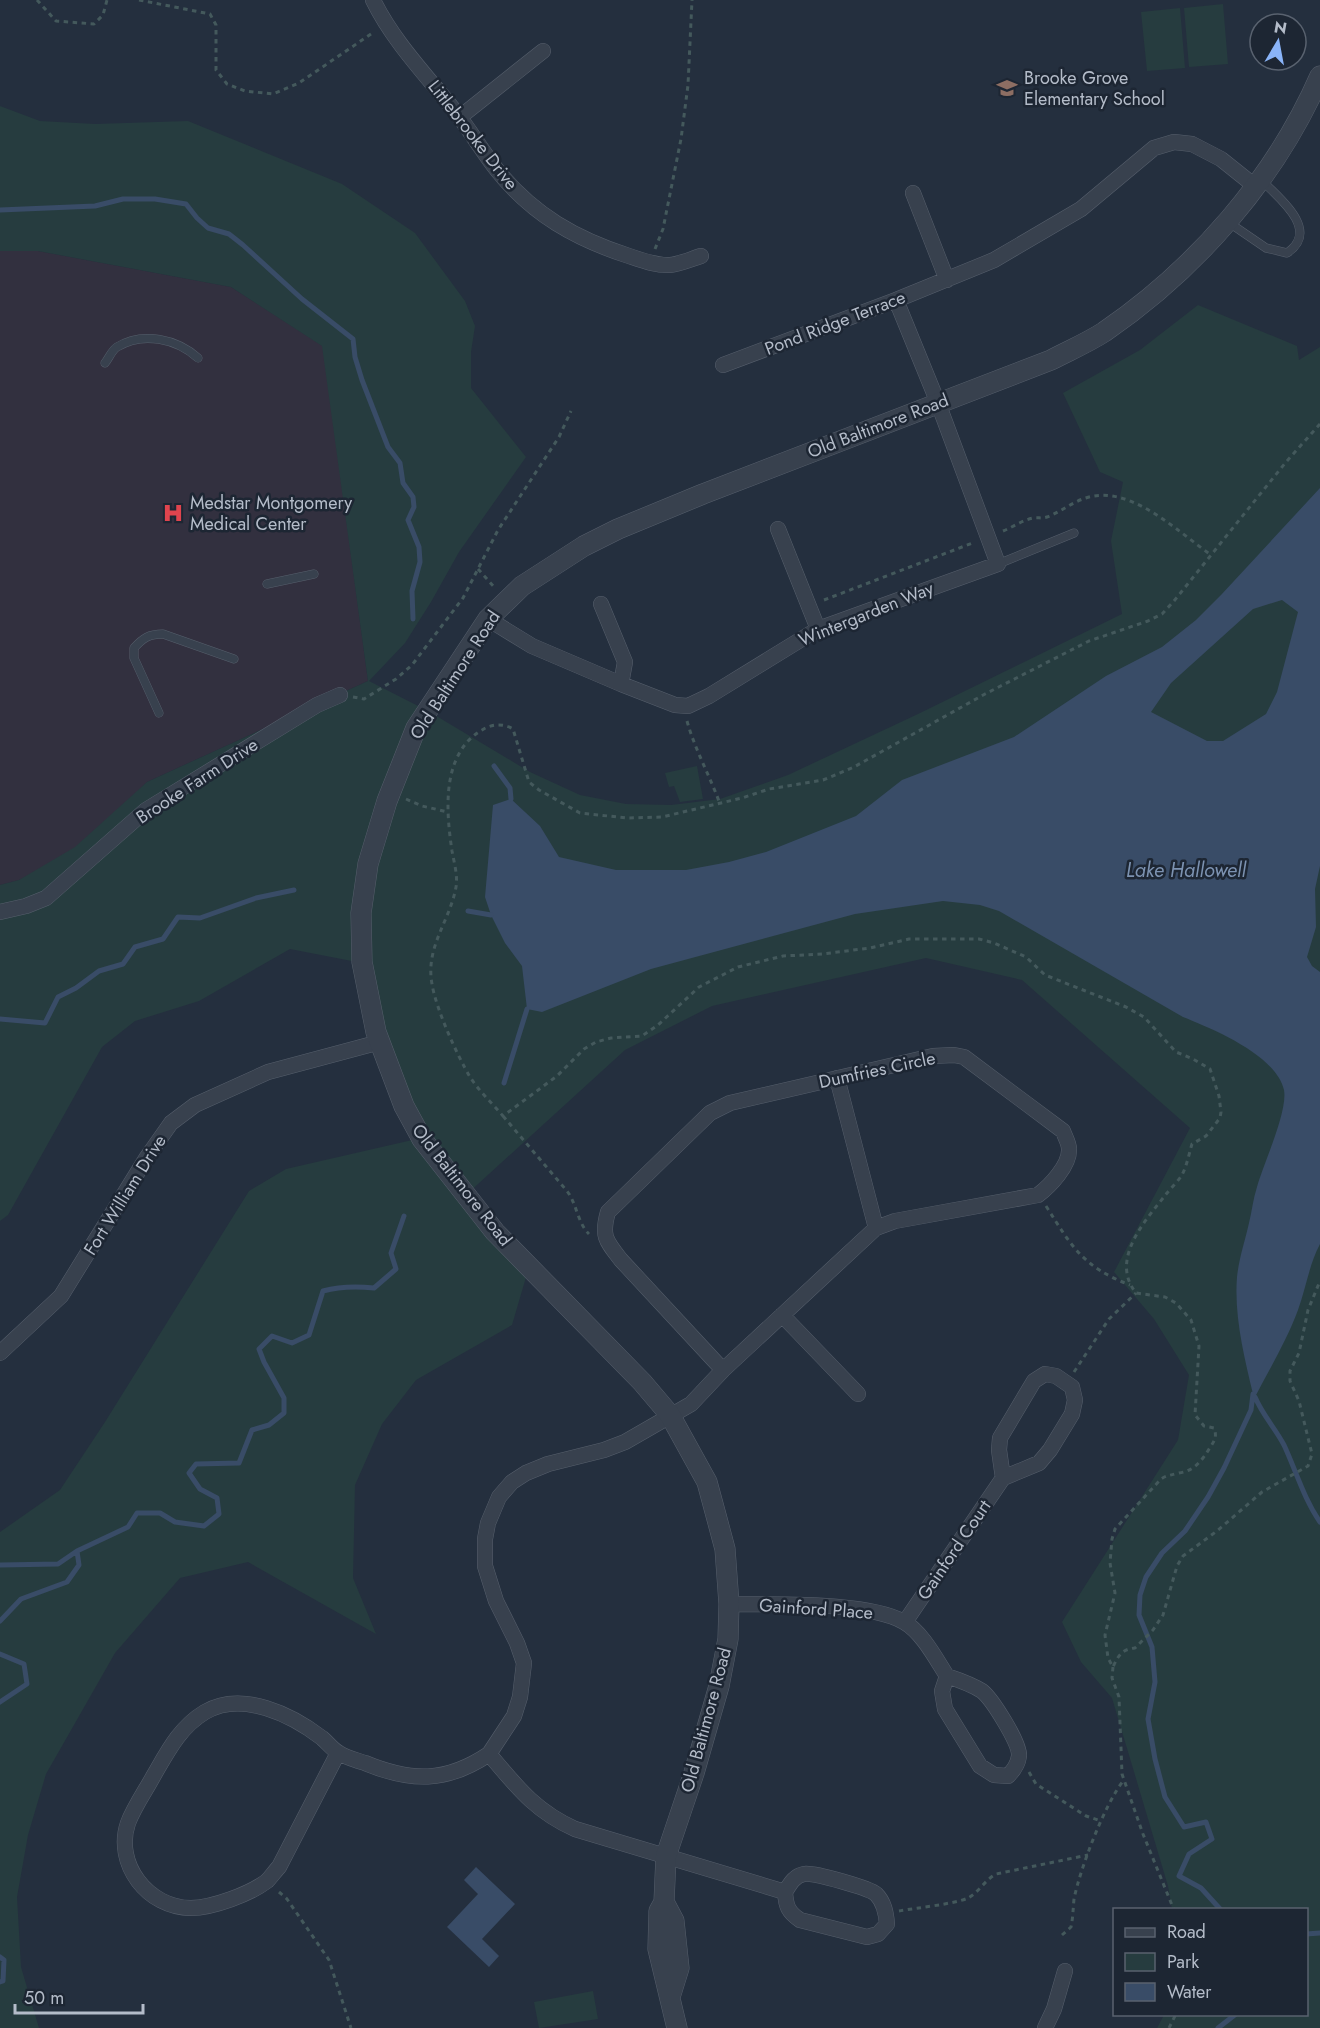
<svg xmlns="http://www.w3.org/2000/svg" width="1320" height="2028" viewBox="0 0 1320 2028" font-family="Jost,sans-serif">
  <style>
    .medical { fill: #32303f }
    .green { fill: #263c3f }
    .water { fill: #394c67; fill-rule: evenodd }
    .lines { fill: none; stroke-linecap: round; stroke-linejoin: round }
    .stream { stroke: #394c67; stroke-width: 5 }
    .service-casing { stroke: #565f6c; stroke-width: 9 }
    .minor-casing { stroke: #565f6c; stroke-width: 16 }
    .tertiary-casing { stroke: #565f6c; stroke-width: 21 }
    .path { stroke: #44595c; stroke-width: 3; stroke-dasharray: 4.5 4.5; stroke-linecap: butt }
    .service { stroke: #38414e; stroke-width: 8 }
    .minor { stroke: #38414e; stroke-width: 15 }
    .tertiary { stroke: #38414e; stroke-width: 20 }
    .labels { text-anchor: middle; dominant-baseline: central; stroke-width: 5; stroke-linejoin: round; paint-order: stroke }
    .poi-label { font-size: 18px; fill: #b4bcc9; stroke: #1d2633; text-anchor: start }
    .street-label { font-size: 18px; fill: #b4bcc9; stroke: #1d2633 }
    .water-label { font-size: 20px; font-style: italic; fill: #7c92b1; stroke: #1d2633 }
  </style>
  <rect width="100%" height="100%" fill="#242f3e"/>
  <path class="medical" d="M0,251H38L231,287L323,346L368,681L147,782L78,853L19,880L0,885Z"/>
  <path class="green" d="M1223,4L1228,64L1189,67L1184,8Z
    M1180,8L1185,68L1147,71L1141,12Z
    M0,106L40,121L95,124L188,121L342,184L415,233L465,301L475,326L471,352V388L526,457L459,552L431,602L405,643L369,681L428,711L530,772L580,795L626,804L671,805L720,799L788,775L918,714L1122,614L1111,541L1123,482L1100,472L1063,393L1140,350L1198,305L1297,346L1299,360L1320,347V2028H1157L1164,2015L1306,2014V1910L1172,1909L1168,1886L1112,1698L1081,1662L1062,1622L1178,1440L1189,1375L1154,1319L1114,1272L1190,1128L1022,980L926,958L712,1006L625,1050L466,1195L529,1267L512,1325L416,1380L382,1424L355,1485L353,1578L376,1634L248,1562L180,1578L115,1653L46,1774L28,1835L17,1897L21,1967L39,2028H0V1532L60,1490L105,1422L249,1191L286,1169L421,1138L362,963L290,949L199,1001L135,1021L102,1047L8,1215L0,1221V885L19,880L75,847L147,782L368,681L322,346L231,287L38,251H0Z
    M697,766L703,799L680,802L674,786L669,787L665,773Z
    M593,1991L598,2019L539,2028L534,2002Z"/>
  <path class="water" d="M1320,488V866L1315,889L1316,927L1307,957L1312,966L1320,972V1244C1309,1265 1306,1288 1298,1310C1287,1340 1270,1368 1255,1397L1256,1399L1253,1394C1244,1356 1234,1316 1237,1277C1239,1258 1245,1241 1249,1223C1252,1211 1253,1199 1257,1187C1263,1165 1288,1111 1284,1090C1276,1055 1213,1029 1183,1017L999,911L980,905L943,901L855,914L651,969L542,1012L527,1009L522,966L505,943L491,915L485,897L493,805L511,799L540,826L559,857L616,870H686L729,862L766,852L856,816L902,780L1014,737L1106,676L1162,647L1196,620L1221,595ZM1282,600L1298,612L1277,692L1266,714L1223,741H1207L1151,712L1171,683L1253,609Z
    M476,1867L515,1904L482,1939L499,1956L489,1967L447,1927L478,1894L464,1880Z"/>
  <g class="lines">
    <path class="stream" d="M0,210L95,206L123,199H155L186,204L197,218L208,228L229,234L243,245L302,299L353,339L355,357L362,380L388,447L400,463L403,483L413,497L414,507L408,520L419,547L420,562L412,591L413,619
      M494,766L510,788L511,799
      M468,911L491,915
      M0,1019L45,1023L58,997L76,988L99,971L123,964L135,947L163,939L178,917L200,918L256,898L294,890
      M504,1083L527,1009
      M1255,1397C1262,1414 1275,1428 1284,1445C1296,1471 1304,1499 1320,1522
      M0,1565L58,1564L77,1551
      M0,1621L21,1599L67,1582L79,1565L77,1551L128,1527L137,1513H160L175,1522L204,1526L219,1514L217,1498L200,1489L189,1473L196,1464L239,1463L252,1430L269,1425L284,1413V1398L264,1362L259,1349L272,1336L292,1343L309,1335L323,1291C341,1286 356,1286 374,1288L396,1269L391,1253L404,1216
      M0,1654L24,1664L27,1684L0,1702
      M1221,1910L1201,1888L1179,1876L1189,1854L1212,1839L1206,1822L1184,1827L1165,1797L1155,1759L1148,1719L1155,1682L1152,1647L1139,1615L1140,1595L1146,1577L1162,1553L1185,1531L1208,1497L1224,1468L1251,1410L1253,1394
      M1306,1934L1320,1933
      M0,1957L4,1960L3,1981L0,1982
      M1218,2028L1236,2014"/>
    <g class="service-casing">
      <path id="service" d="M1228,222L1266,248L1287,253C1320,231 1281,199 1262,181
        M105,363C109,358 112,350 117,347C143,331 177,339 198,358
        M998,564L1074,533
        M267,584L314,574
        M159,713L134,658V648C143,638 149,634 163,634L234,659"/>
    </g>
    <g class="minor-casing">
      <path id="minor" d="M373,0C393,41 426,75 454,110C470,130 482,151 497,170C533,215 576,239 629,256C641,260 657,266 670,265C680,264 691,259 701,256
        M460,117L543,51
        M913,193L947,280
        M723,365L896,300L994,260L1081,209L1154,148L1174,142L1192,144L1221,159L1256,187
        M778,529L818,629
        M601,604L625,662L621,684
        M488,619L532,646L621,684L675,705L688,706L709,696L818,629L998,564L938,403L896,300
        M0,912L26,906L46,898L146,810L317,705L340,695
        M837,1078L876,1228
        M782,1315L858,1394
        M0,1353L61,1296L147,1157L171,1123L195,1105L268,1072L380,1042
        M729,1604C773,1605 867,1601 904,1622C922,1632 936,1659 947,1676L942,1691L945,1709L980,1766L994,1775L1008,1776C1014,1770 1018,1764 1019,1756C1020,1743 992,1699 982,1691C971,1684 959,1680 947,1676
        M905,1622L1003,1478L1039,1463L1050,1450L1072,1414L1075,1400L1072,1387L1056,1376L1045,1374L1034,1381L1000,1438L999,1450L1003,1478
        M338,1753L279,1867C275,1871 271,1877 267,1881C250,1894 212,1908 191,1908C148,1908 114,1864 128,1823C134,1807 146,1790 154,1775C168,1751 180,1727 205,1712C242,1690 292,1715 322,1738C328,1743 333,1750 339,1753C347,1758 356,1760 365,1763C411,1782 446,1783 489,1754C517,1787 535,1811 575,1829L785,1892C786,1906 788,1912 800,1920L867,1937L878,1934L887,1924C886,1912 884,1902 876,1894C869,1888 813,1872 804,1874C794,1876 790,1884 785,1892
        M489,1754L514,1716L520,1697L524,1663L517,1643L496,1601L485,1566V1539L488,1523L499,1497L512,1482L526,1473L548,1464L604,1450L625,1442L691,1404L723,1370L876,1228L895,1221L1038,1195C1050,1186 1070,1165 1069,1149C1069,1143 1065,1137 1063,1131L964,1057L954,1055L933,1056L730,1103L710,1113L608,1212C601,1236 606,1241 621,1260L723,1370
        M1045,2028L1054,2009L1065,1971"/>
    </g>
    <g class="tertiary-casing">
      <path id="tertiary" d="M664,1902L674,1921L679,1968L670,1997
        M677,2028L658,1949L659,1911L664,1902L666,1856L694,1773L719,1686L728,1639L729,1604L725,1549L717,1519L707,1482L670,1415L642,1382L495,1232L422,1139L404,1106L376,1032L362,962L361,913L368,864L387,801L416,728L488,619L522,586L584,546L618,529L703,494L1051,360C1068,351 1087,343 1104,332C1196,269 1275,179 1320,76"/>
    </g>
    <path class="path" d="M37,0L56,21L94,24L103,15L107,0
      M139,0L210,14L216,25V70L227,84L245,91L273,94L299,83L371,34
      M655,249L663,229L681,139L688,85L692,0
      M1320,424L1286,462L1174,601L1162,614L1148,621L1089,641L985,694L854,767L823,780L769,789L742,798L662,817L627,818L580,813L539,790L529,782L513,729C503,723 491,724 482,730C441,754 446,811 452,851C454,862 458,876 456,887C450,921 425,947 432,984C436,1009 457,1055 470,1077C479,1091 492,1103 503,1116L557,1076L584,1049L596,1042L611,1038L642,1036L658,1025L699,987L738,967L783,956L822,954L870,948L909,939H979L994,943L1026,957L1045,975L1126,1007L1144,1017L1176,1052L1193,1059L1210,1069L1219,1096L1221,1112L1220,1118L1206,1136L1192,1144C1189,1154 1187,1165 1182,1175C1178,1181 1172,1187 1167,1193C1146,1220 1109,1259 1136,1293L1165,1297L1176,1303L1191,1320L1199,1346L1195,1415L1204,1426L1214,1428C1217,1436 1215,1440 1211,1446C1203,1459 1195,1471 1179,1473C1172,1475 1167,1475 1161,1479L1115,1529L1112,1539L1110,1563L1115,1593L1105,1635L1108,1658L1113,1667C1118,1656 1122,1649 1135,1648L1153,1630L1163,1615L1177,1566L1183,1556L1217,1531L1262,1492L1308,1466L1312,1454L1299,1401L1290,1381V1371L1299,1353L1308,1310L1320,1281
      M1003,531C1013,527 1023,520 1033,518C1038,517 1042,519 1047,517C1061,512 1073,501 1089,497C1132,486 1177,531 1211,555
      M478,569L495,588
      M824,600L975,542
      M353,697L364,699L396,679L412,665L463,598L498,530L559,437L571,411
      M687,721C695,750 710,776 720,804
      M406,799L422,806L448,812
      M503,1116L567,1191C577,1204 577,1222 589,1234
      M1046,1206C1072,1247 1083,1267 1130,1285
      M1074,1372L1109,1319L1136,1293
      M1113,1667L1112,1678L1119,1697L1122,1774L1143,1834L1174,1910
      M1029,1772L1036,1784L1086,1816L1101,1821
      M279,1892L287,1899L329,1960L351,2028
      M899,1911C915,1908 955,1904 968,1898C979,1892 985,1880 996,1874L1088,1855
      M1062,1935L1071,1927C1073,1918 1073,1909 1074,1899C1080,1869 1105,1803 1124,1780
      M1169,2028L1176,2014"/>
    <use href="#service" class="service"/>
    <use href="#minor" class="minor"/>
    <use href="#tertiary" class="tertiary"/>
  </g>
  <defs>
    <g id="school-bare" transform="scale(1.62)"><path d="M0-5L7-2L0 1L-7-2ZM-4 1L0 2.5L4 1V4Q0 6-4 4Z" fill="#8d6e63" stroke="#1d2633" stroke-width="2.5" paint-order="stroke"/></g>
    <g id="hospital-bare" transform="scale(1.62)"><path d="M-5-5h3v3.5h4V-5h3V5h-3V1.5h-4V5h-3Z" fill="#e0444e" stroke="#1d2633" stroke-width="2.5" paint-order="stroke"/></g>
  </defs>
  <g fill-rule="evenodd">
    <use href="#school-bare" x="1007" y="88"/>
    <use href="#hospital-bare" x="173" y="513"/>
  </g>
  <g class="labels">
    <g class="poi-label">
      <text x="1024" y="78">Brooke Grove<tspan x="1024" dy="21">Elementary School</tspan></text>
      <text x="190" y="503">Medstar Montgomery<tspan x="190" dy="21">Medical Center</tspan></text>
    </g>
    <g class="street-label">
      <text transform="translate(473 135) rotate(52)">Littlebrooke Drive</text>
      <text transform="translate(835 323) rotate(-21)">Pond Ridge Terrace</text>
      <text transform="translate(878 426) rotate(-21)">Old Baltimore Road</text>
      <text transform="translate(866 614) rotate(-22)">Wintergarden Way</text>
      <text transform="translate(455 675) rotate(-57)">Old Baltimore Road</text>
      <text transform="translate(197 781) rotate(-33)">Brooke Farm Drive</text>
      <text transform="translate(877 1070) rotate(-12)">Dumfries Circle</text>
      <text transform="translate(462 1185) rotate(52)">Old Baltimore Road</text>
      <text transform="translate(125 1195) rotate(-58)">Fort William Drive</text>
      <text transform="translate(954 1550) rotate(-56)">Gainford Court</text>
      <text transform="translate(816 1609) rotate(4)">Gainford Place</text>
      <text transform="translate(706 1720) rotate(-75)">Old Baltimore Road</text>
    </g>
    <g class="water-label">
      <text x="1186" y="870">Lake Hallowell</text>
    </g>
  </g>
  <rect x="1113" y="1908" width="195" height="108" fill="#1d2633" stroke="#59626f" stroke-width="1.5"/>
  <rect x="1125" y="1928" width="30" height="9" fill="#38414e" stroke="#59626f" stroke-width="1.5"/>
  <text x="1167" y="1938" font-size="18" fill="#b4bcc9">Road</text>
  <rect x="1125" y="1953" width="30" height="18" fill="#263c3f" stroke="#59626f" stroke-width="1.5"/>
  <text x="1167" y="1968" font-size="18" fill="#b4bcc9">Park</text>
  <rect x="1125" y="1983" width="30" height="18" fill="#394c67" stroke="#59626f" stroke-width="1.5"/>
  <text x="1167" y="1998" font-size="18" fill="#b4bcc9">Water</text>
  <g transform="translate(1278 42) rotate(10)"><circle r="28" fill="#1d2633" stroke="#59626f" stroke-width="1.5"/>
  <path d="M0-4.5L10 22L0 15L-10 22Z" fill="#8ab4f8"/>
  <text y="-9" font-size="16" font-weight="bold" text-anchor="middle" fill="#b4bcc9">N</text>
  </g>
  <path d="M15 2004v9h128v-9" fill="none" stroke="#b4bcc9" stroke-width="3"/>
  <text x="24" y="2004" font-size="18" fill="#b4bcc9" stroke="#1d2633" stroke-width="4.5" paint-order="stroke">50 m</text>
</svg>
